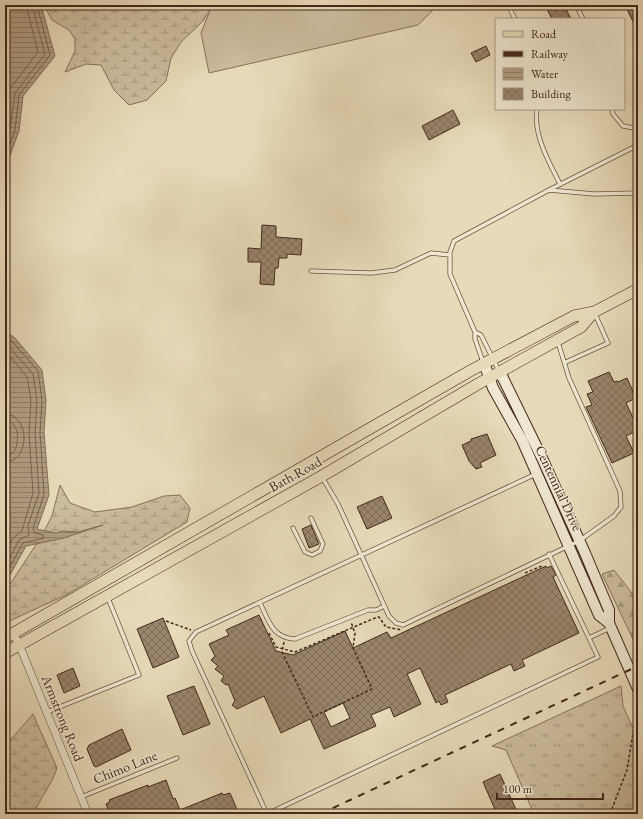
<svg xmlns="http://www.w3.org/2000/svg" width="643" height="819" viewBox="0 0 643 819" font-family="'EB Garamond',serif">
  <style>
    .grass { fill: url(#grass-tufts); stroke: #88725b }
    .forest { fill: url(#forest-firs); stroke: #88725b }
    .wetland { fill: url(#wetland-marsh); stroke: #88725b }
    .pitch { fill: #cbbc9d; stroke: #88725b }
    .water { fill: url(#water-rules); stroke: #856e58 }
    .lines { fill: none; stroke-linecap: round; stroke-linejoin: round }
    .shore { stroke: #7a624e; stroke-width: 1 }
    .building { fill: url(#building-cross-hatch); stroke: #442719; fill-rule: evenodd }
    .lane-casing { stroke: #6d5441; stroke-width: 5 }
    .street-casing { stroke: #6d5441; stroke-width: 8 }
    .secondary-casing { stroke: #442719; stroke-width: 12 }
    .primary-casing { stroke: #442719; stroke-width: 12 }
    .path { stroke: #442719; stroke-width: 1.5; stroke-dasharray: 3 2; stroke-linecap: butt }
    .lane { stroke: #efe7d1; stroke-width: 3.5 }
    .street { stroke: #efe7d1; stroke-width: 7 }
    .secondary { stroke: #efe7d1; stroke-width: 10 }
    .primary { stroke: #e7dab8; stroke-width: 11 }
    .rail { stroke: #442719; stroke-width: 2; stroke-dasharray: 7 7; stroke-linecap: butt }
    .labels { text-anchor: middle; dominant-baseline: central; stroke-width: 3; stroke-linejoin: round; paint-order: stroke }
    .street-label { font-size: 14px; fill: #442719; stroke: #efe7d1 }
  </style>
  <defs>
    <pattern id="grass-tufts" width="24" height="20" patternUnits="userSpaceOnUse"><rect width="24" height="20" fill="#cbbc9d"/><path d="M3 7l-1-3M5 7V3M7 7l1-3M15 17l-1-3M17 17v-4M19 17l1-3" fill="none" stroke="#a6997f"/></pattern>
    <pattern id="forest-firs" width="22" height="20" patternUnits="userSpaceOnUse"><rect width="22" height="20" fill="#cbbc9d"/><path d="M5 1l3.5 6h-7zM16 11l3.5 6h-7z" fill="#a6997f"/></pattern>
    <pattern id="wetland-marsh" width="20" height="14" patternUnits="userSpaceOnUse"><rect width="20" height="14" fill="#cbbc9d"/><path d="M1 5h8M5 5V1M11 12h8M15 12V8" fill="none" stroke="#a6997f"/></pattern>
    <pattern id="water-rules" width="6" height="5" patternUnits="userSpaceOnUse"><rect width="6" height="5" fill="#b09d82"/><path d="M0 2.5h6" fill="none" stroke="#91806a"/></pattern>
    <pattern id="building-cross-hatch" width="8" height="8" patternUnits="userSpaceOnUse"><rect width="8" height="8" fill="#99846c"/><path d="M0 0l8 8M0 8l8-8" fill="none" stroke="#7e6c58"/></pattern>
  </defs>
  <rect width="100%" height="100%" fill="#e7dab8"/>
  <filter id="stains"><feTurbulence type="fractalNoise" baseFrequency=".005" numOctaves="4"/><feColorMatrix values="0 0 0 0 .2 0 0 0 0 .09 0 0 0 0 .02 0 0 0 .5 -.17"/></filter>
  <radialGradient id="worn" r=".72"><stop offset=".6" stop-color="#630" stop-opacity="0"/><stop offset="1" stop-color="#630" stop-opacity=".3"/></radialGradient>
  <path class="grass" d="M621,686L623,706L638,739V809L628,814H534L506,750L492,746Z"/>
  <path class="forest" d="M614,570L638,601V650L602,574Z"/>
  <path class="wetland" d="M44,5H213L203,21L181,42L171,58L166,81L147,100L129,105L114,90L101,65L86,64L65,72L75,51V39L69,30L52,20Z
    M60,485L70,503L95,512L132,507L164,496L180,495L190,508L187,522L66,595L5,623V592L41,537L52,516Z
    M33,714L57,768C52,785 40,797 34,814H9L5,805V746Z"/>
  <path class="pitch" d="M212,5H438L418,25L209,73L201,33Z"/>
  <path class="water" d="M5,5H41L55,56L23,96L19,131L5,169Z
    M5,331L15,338L42,370L46,400L44,432L49,495L37,529L56,533L62,531L78,532L103,525L64,538L26,546L5,584V450L8,445L5,421Z"/>
  <g class="lines">
    <path class="shore" d="M5,118L9,90L38,52L26,5
      M5,142L10,129L15,93L45,54L32,5
      M5,157L15,130L19,95L50,55L37,5
      M5,336L12,341L38,371L42,400L40,433L44,494L33,529L35,533L43,535L44,538L23,543L5,576
      M5,342L33,374L37,400L35,433L39,493L28,526L29,535L19,540L5,567
      M5,350L27,377L31,400L29,433L33,493L22,531L13,538L5,555
      M5,414C30,414 31,462 5,462
      M5,420C20,421 20,444 13,453L5,456"/>
  </g>
  <path class="building" d="M545,5H564L571,19H552Z
    M625,5H638V32Z
    M486,46L490,55L476,62L471,53Z
    M453,110L460,124L429,140L422,126Z
    M262,225L276,226V237L302,239L301,255L287,254V258H279L278,268H275L274,285L260,284L261,262H248V248L261,249Z
    M609,372L614,382L617,381L618,382L627,378L636,398L626,403L638,428V430L626,436L634,453L612,463L586,407L592,405L587,394L593,392L588,381Z
    M487,434L496,455L480,463L482,467L476,469L469,461L462,445L471,441V439Z
    M382,496L392,518L367,529L357,507Z
    M311,525L319,544L309,548L302,529Z
    M546,566L547,568L551,566L556,575L553,577L579,633L522,660L525,666L514,671L511,664L445,695L448,702L441,705L439,701L436,703L420,668L407,674L421,704L394,717L390,707L371,715L376,726L324,749L310,719L281,733L264,696L237,709L232,705L235,701L228,684L226,685L221,681L224,676L215,669L218,666L211,660L215,656L209,644L229,635L226,630L259,615L276,651L293,655L345,631L353,648L387,632L391,638ZM343,703L350,718L331,727L324,712Z
    M163,618L179,657L153,668L137,629Z
    M73,668L80,686L64,693L57,675Z
    M194,686L210,724L183,735L167,696Z
    M122,729L131,750L96,767L94,766L87,749L89,745Z
    M500,774L518,814H497L483,782Z
    M166,780L173,799L175,798L180,810L222,793L223,795L230,793L238,812L233,814H110L106,804L110,802L109,800L148,785V787Z"/>
  <g class="lines">
    <g class="lane-casing">
      <path id="lane" d="M508,5L515,19
        M576,5L583,19
        M537,109C533,135 549,162 560,184
        M612,109L613,114L623,126L634,128L638,126
        M549,190L594,194L638,193
        M311,271L372,273L395,270L431,253L450,255
        M475,332L481,335L499,371
        M483,362L475,339V332L450,274V252L454,241L549,190L638,145
        M566,362L608,343L595,314
        M536,474L196,632L189,641L192,651L267,814L598,657L549,554
        M322,477L338,504L389,616L396,623L403,625L579,541L614,516L621,507L620,491L569,378L558,342
        M293,528L305,552L312,555L320,551L323,544L311,518
        M260,603C269,621 272,638 295,639L368,610H376L384,606
        M589,638L610,628
        M47,712L139,675L108,598
        M81,797L177,758"/>
    </g>
    <g class="street-casing">
      <path id="street" d="M13,633L19,644L88,814"/>
    </g>
    <g class="secondary-casing">
      <path id="secondary" d="M484,363L493,388L522,440L599,615L609,623
        M500,372L542,458L585,553L609,610V623L638,689"/>
    </g>
    <g class="primary-casing">
      <path id="primary" d="M5,638L470,371L574,316L594,312L638,289
        M5,653L322,476L478,384L581,327L594,312"/>
    </g>
    <path class="path" d="M525,573L542,566
      M166,621L191,630
      M269,633L276,647L295,652L375,618L379,617L386,627L402,630
      M284,642L282,652L313,717L372,689L353,648L355,633L351,622
      M610,814L627,770L635,721"/>
    <use href="#lane" class="lane"/>
    <use href="#street" class="street"/>
    <use href="#secondary" class="secondary"/>
    <use href="#primary" class="primary"/>
    <path class="rail" d="M320,814L638,666"/>
  </g>
  <g class="labels">
    <g class="street-label">
      <text transform="translate(295 474) rotate(-29)">Bath Road</text>
      <text transform="translate(559 488) rotate(65)">Centennial Drive</text>
      <text transform="translate(63 718) rotate(68)">Armstrong Road</text>
      <text transform="translate(125 767) rotate(-22)">Chimo Lane</text>
    </g>
  </g>
  <rect width="643" height="819" fill="none" stroke="#e7dab8" stroke-width="20"/>
  <rect x="6" y="6" width="631" height="807" fill="none" stroke="#442719" stroke-width="2"/>
  <rect x="10" y="10" width="623" height="799" fill="none" stroke="#442719"/>
  <rect x="495" y="18" width="130" height="92" fill="#efe7d1" stroke="#ab9a87"/>
  <rect x="503" y="31" width="20" height="6" fill="#e7dab8" stroke="#ab9a87"/>
  <text x="531" y="38" font-size="12" fill="#442719">Road</text>
  <rect x="503" y="51" width="20" height="6" fill="#442719" stroke="#ab9a87"/>
  <text x="531" y="58" font-size="12" fill="#442719">Railway</text>
  <rect x="503" y="68" width="20" height="12" fill="url(#water-rules)" stroke="#ab9a87"/>
  <text x="531" y="78" font-size="12" fill="#442719">Water</text>
  <rect x="503" y="88" width="20" height="12" fill="url(#building-cross-hatch)" stroke="#ab9a87"/>
  <text x="531" y="98" font-size="12" fill="#442719">Building</text>
  <path d="M497 793v6h106v-6" fill="none" stroke="#442719" stroke-width="2"/>
  <text x="503" y="793" font-size="12" fill="#442719" stroke="#efe7d1" stroke-width="3" paint-order="stroke">100 m</text>
  <rect width="100%" height="100%" filter="url(#stains)"/>
  <rect width="100%" height="100%" fill="url(#worn)"/>
</svg>
